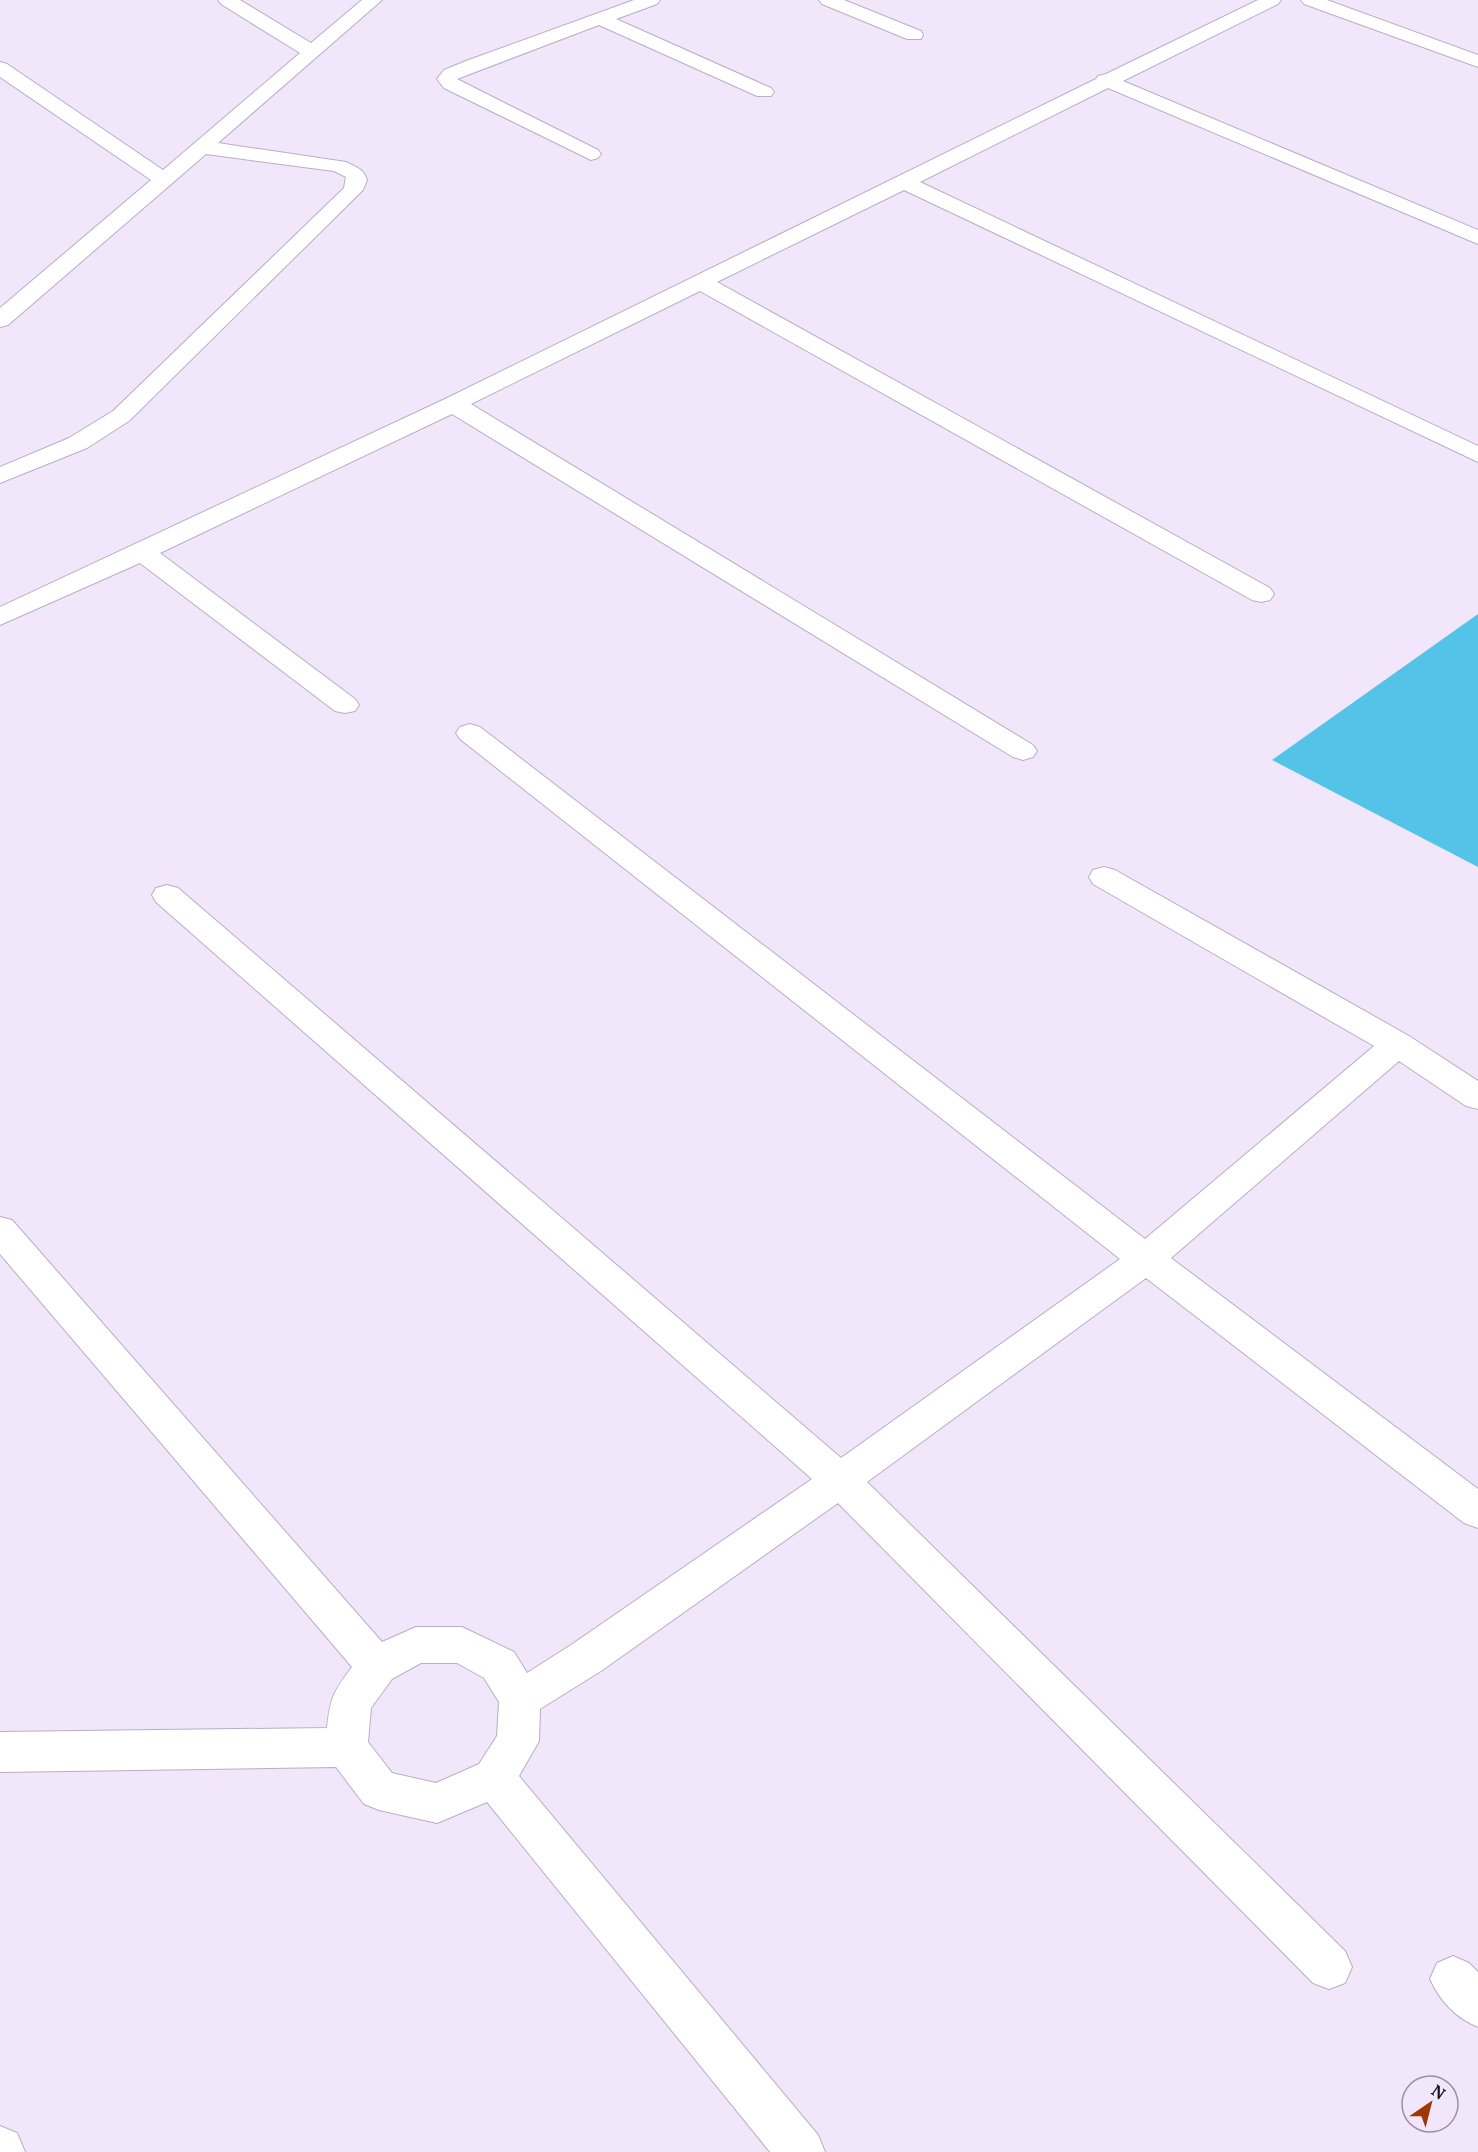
<svg xmlns="http://www.w3.org/2000/svg" width="1478" height="2152" viewBox="0 0 1478 2152" font-family="'PT Serif',serif">
  <style>
    .water { fill: #53c4e8 }
    .lines { fill: none; stroke-linecap: round; stroke-linejoin: round }
    .minor-casing { stroke: #b9aec2; stroke-width: 2 }
    .minor { fill: #fff; fill-rule: evenodd }
  </style>
  <rect width="100%" height="100%" fill="#f2e6fb"/>
  <path class="water" d="M1478,614V867L1272,760Z"/>
  <g class="lines">
    <g class="minor-casing">
      <path id="minor" d="M218,0H240L311,43L362,0H382L218,143L346,162C356,167 364,169 367,180L363,190L129,421L87,448L0,483V467L69,438L113,411L344,188L346,177L334,171L206,154L8,325L0,327V308L151,180L0,77V62L7,64L163,170L300,53L221,4Z
        M634,0H660L657,4L616,19L771,88L774,92L771,96H757L599,25L457,79L598,150L601,154L598,158L591,160L444,88L437,79L444,70L466,61Z
        M819,0H844L921,31L923,35L921,39H907L822,4Z
        M1258,0H1281L1278,4L1123,81L1478,230V244L1108,88L920,182L1478,446V462L904,190L717,282L1270,588L1274,594L1270,600L1261,602L1252,600L700,291L471,404L1033,745L1037,751L1033,757L1023,760L1013,757L452,414L160,553L355,699L359,705L355,711L345,713L335,711L140,563L0,625V607L445,399L1096,79L1098,76L1106,74Z
        M1301,0H1327L1478,55V67L1304,4Z
        M470,724L480,727L1145,1239L1374,1046L1093,884L1089,877L1093,870L1104,867L1115,870L1409,1036L1478,1081V1109L1466,1106L1399,1061L1171,1258L1478,1489V1528L1464,1523L1146,1278L867,1482L1345,1951L1352,1967L1345,1983L1329,1989L1313,1983L838,1503L601,1671L540,1709L539,1741L519,1776L818,2135L825,2152H770L487,1802L437,1823L379,1810L364,1804L336,1767L0,1772V1732L327,1728C330,1697 334,1691 352,1667L0,1254V1217L12,1220L382,1642L416,1627H462L514,1652L527,1673L571,1645L812,1479L156,902L152,895L156,888L167,885L178,888L841,1458L1120,1259L460,739L456,733L460,727ZM421,1663H457L484,1678L499,1702L497,1736L479,1764L436,1783L392,1773L368,1742L371,1708L392,1679Z
        M1453,1956L1469,1963L1478,1972V2027C1456,2018 1440,2001 1430,1979L1437,1963Z
        M0,2126L17,2133L25,2152H0Z"/>
    </g>
    <use href="#minor" class="minor"/>
  </g>
  <g transform="translate(1430 2104) rotate(35)"><circle r="28" fill="#f2e6fb" stroke="#98909f" stroke-width="1.5"/>
  <path d="M0-4.5L10 22L0 15L-10 22Z" fill="#9c3900"/>
  <text y="-9" font-size="16" font-weight="bold" text-anchor="middle" fill="#120f15">N</text>
  </g>
</svg>
